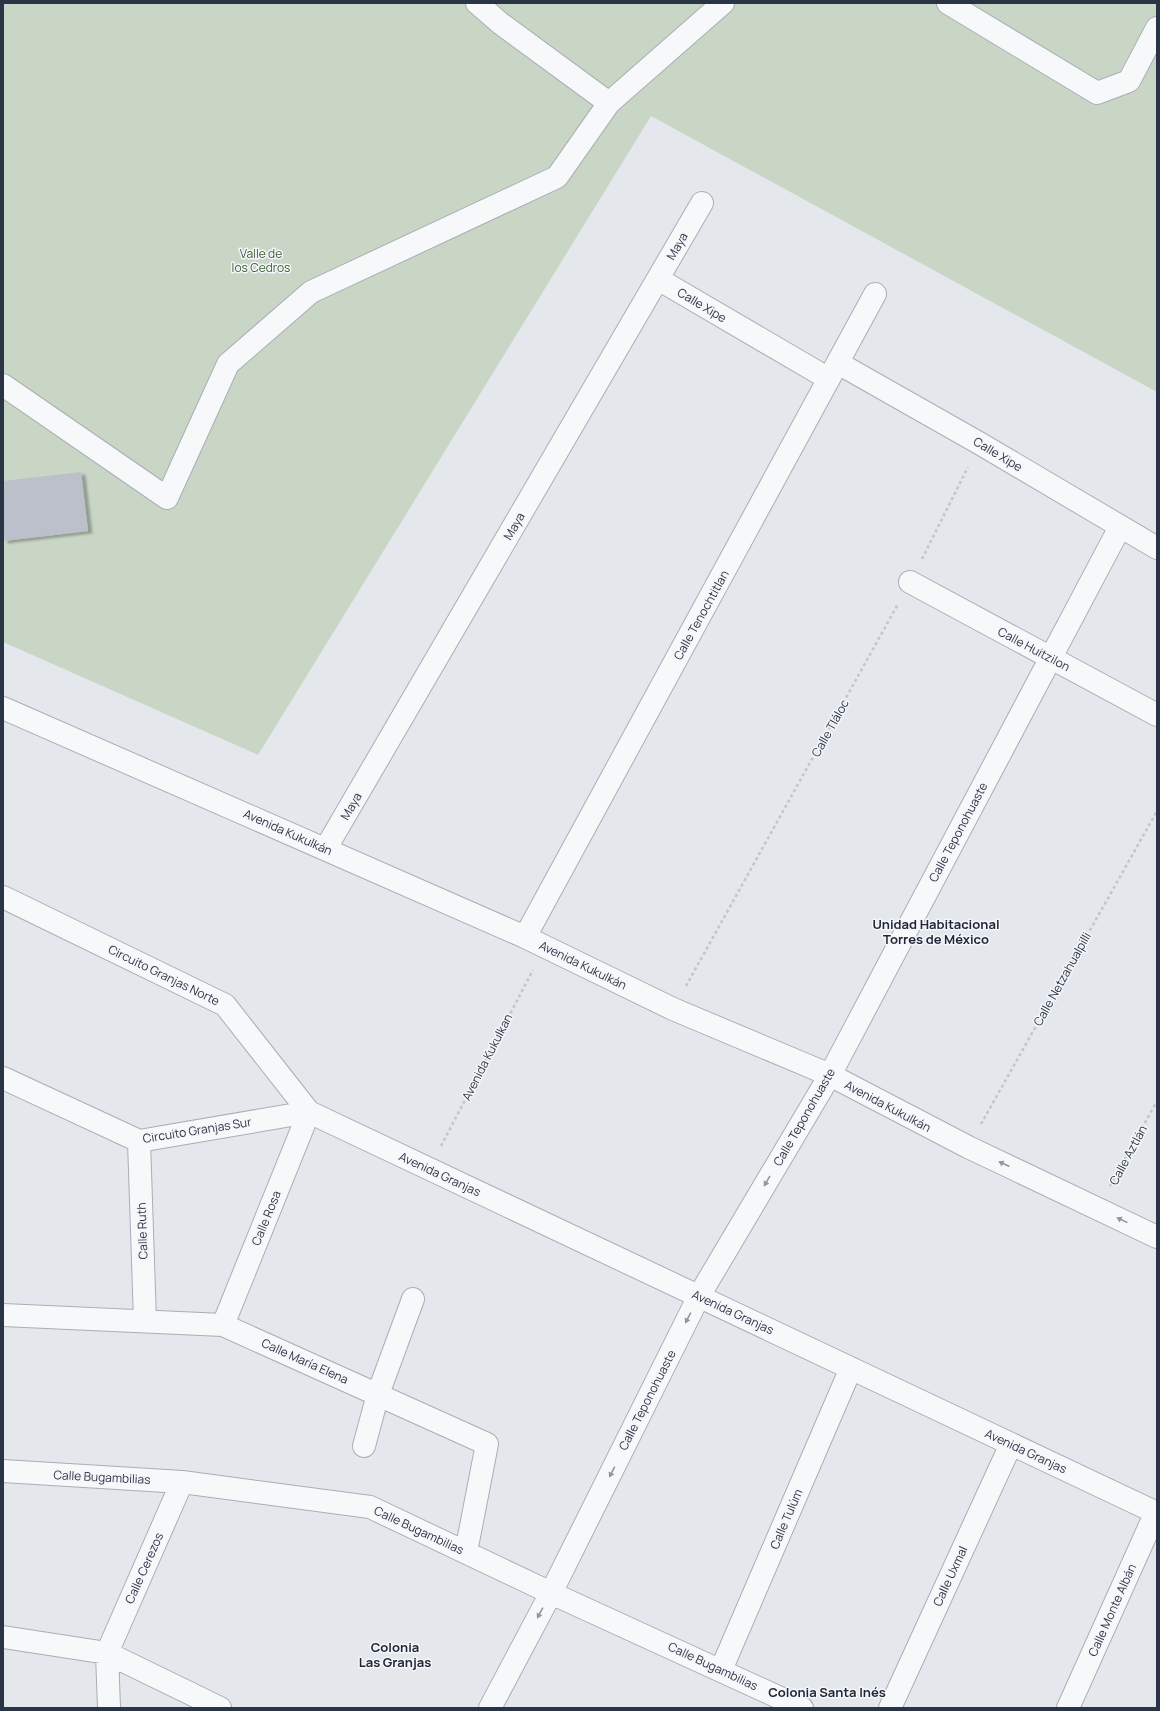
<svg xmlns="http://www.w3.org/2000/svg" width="1160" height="1711" viewBox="0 0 1160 1711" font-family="Manrope,sans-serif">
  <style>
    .green { fill: #c9d6c5 }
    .building { fill: #bbc0ca; filter: url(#shadow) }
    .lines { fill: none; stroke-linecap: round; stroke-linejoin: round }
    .minor-casing { stroke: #a9aeb7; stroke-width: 24 }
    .path { stroke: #c2c5cb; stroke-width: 2.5; stroke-dasharray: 3 3; stroke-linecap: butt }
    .minor { stroke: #f7f8fa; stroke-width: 22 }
    .oneway { fill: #9196a0 }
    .labels { text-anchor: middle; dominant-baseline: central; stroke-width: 3; stroke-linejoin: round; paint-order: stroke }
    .street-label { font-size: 12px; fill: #2b3445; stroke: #f4f6f9 }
    .park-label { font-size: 12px; fill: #3f6138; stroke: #f4f6f9 }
    .neighbourhood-label { font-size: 13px; font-weight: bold; fill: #1d2536; stroke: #f4f6f9 }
  </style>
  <defs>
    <filter id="shadow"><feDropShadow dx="4.5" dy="2.5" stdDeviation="1" flood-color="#0004"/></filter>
  </defs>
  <rect width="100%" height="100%" fill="#e4e7ec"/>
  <path class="green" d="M3,3H1157V392L651,116L258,755L3,642Z"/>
  <path class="building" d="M81,472L88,531L3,541V481Z"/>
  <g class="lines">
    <g class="minor-casing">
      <path id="minor" d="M477,3L500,23L609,103
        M948,3L1097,93L1129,81L1157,28
        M658,279L829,379
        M838,363L979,443L1157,548
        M3,385L167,498L228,364L311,292L557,177L609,103L723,3
        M910,582L1157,715
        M3,708L525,937L673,1009L830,1075L968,1147L1157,1237
        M326,848L702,203
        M3,897L225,1005L309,1112L1157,1513
        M525,937L875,294
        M3,1078L139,1141L309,1112
        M139,1141L145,1321
        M3,1315L223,1325L487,1444L466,1552
        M223,1325L309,1112
        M364,1446L378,1394L413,1299
        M3,1471L182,1482L370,1507L551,1593L802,1708
        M3,1637L107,1653L220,1708
        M721,1670L851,1368
        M109,1708L107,1653L182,1482
        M490,1708L551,1593L699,1296L830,1075L1120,527
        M890,1708L1011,1444
        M1068,1708L1156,1512"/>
    </g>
    <path class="path" d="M922,559L968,467
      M686,986L898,604
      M981,1124L1157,811
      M441,1146L533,970
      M1110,1186L1157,1101"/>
    <use href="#minor" class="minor"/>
  </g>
  <defs><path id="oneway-solid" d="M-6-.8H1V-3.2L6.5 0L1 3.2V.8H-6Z"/></defs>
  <g class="oneway">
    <use href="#oneway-solid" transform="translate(1004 1164) rotate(-155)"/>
    <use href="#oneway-solid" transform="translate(767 1181) rotate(120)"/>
    <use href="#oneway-solid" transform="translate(1122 1220) rotate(-154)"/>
    <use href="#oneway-solid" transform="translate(688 1318) rotate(117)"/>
    <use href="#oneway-solid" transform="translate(612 1472) rotate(117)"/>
    <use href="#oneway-solid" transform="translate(540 1613) rotate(118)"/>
  </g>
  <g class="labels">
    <g class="street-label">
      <text transform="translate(677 246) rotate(-60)">Maya</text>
      <text transform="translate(702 305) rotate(31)">Calle Xipe</text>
      <text transform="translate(998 454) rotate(31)">Calle Xipe</text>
      <text transform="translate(514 526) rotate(-60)">Maya</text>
      <text transform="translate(701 615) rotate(-61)">Calle Tenochtitlan</text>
      <text transform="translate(1034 649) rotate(28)">Calle Huitzilon</text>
      <text transform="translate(830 728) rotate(-61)">Calle Tláloc</text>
      <text transform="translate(351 806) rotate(-60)">Maya</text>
      <text transform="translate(288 832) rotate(24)">Avenida Kukulkán</text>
      <text transform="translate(958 832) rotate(-62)">Calle Teponohuaste</text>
      <text transform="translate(583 965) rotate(26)">Avenida Kukulkán</text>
      <text transform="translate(164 975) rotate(26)">Circuito Granjas Norte</text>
      <text transform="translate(1062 979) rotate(-61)">Calle Netzahualpilli</text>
      <text transform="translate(487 1057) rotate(-63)">Avenida Kukulkan</text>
      <text transform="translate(888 1106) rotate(28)">Avenida Kukulkán</text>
      <text transform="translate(804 1117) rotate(-60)">Calle Teponohuaste</text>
      <text transform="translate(197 1130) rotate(-9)">Circuito Granjas Sur</text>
      <text transform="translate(1128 1155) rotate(-62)">Calle Aztlán</text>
      <text transform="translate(440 1174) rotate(25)">Avenida Granjas</text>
      <text transform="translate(266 1218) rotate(-68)">Calle Rosa</text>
      <text transform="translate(142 1231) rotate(-92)">Calle Ruth</text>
      <text transform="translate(733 1312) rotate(25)">Avenida Granjas</text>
      <text transform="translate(305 1361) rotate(24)">Calle María Elena</text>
      <text transform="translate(647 1400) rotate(-63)">Calle Teponohuaste</text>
      <text transform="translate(1026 1451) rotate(25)">Avenida Granjas</text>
      <text transform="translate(102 1477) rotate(3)">Calle Bugambilias</text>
      <text transform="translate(786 1519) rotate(-67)">Calle Tulúm</text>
      <text transform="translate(419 1530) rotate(25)">Calle Bugambilias</text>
      <text transform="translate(144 1568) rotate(-66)">Calle Cerezos</text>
      <text transform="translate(950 1576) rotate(-65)">Calle Uxmal</text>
      <text transform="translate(1112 1610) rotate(-66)">Calle Monte Albán</text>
      <text transform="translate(713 1666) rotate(25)">Calle Bugambilias</text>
    </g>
    <g class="park-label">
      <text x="261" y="253">Valle de<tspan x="261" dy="14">los Cedros</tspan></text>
    </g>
    <g class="neighbourhood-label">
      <text x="936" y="924">Unidad Habitacional<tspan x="936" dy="15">Torres de México</tspan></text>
      <text x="395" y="1647">Colonia<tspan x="395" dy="15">Las Granjas</tspan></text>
      <text x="827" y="1692">Colonia Santa Inés</text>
    </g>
  </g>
  <rect width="1160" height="1711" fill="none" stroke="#2b3445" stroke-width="8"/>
</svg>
